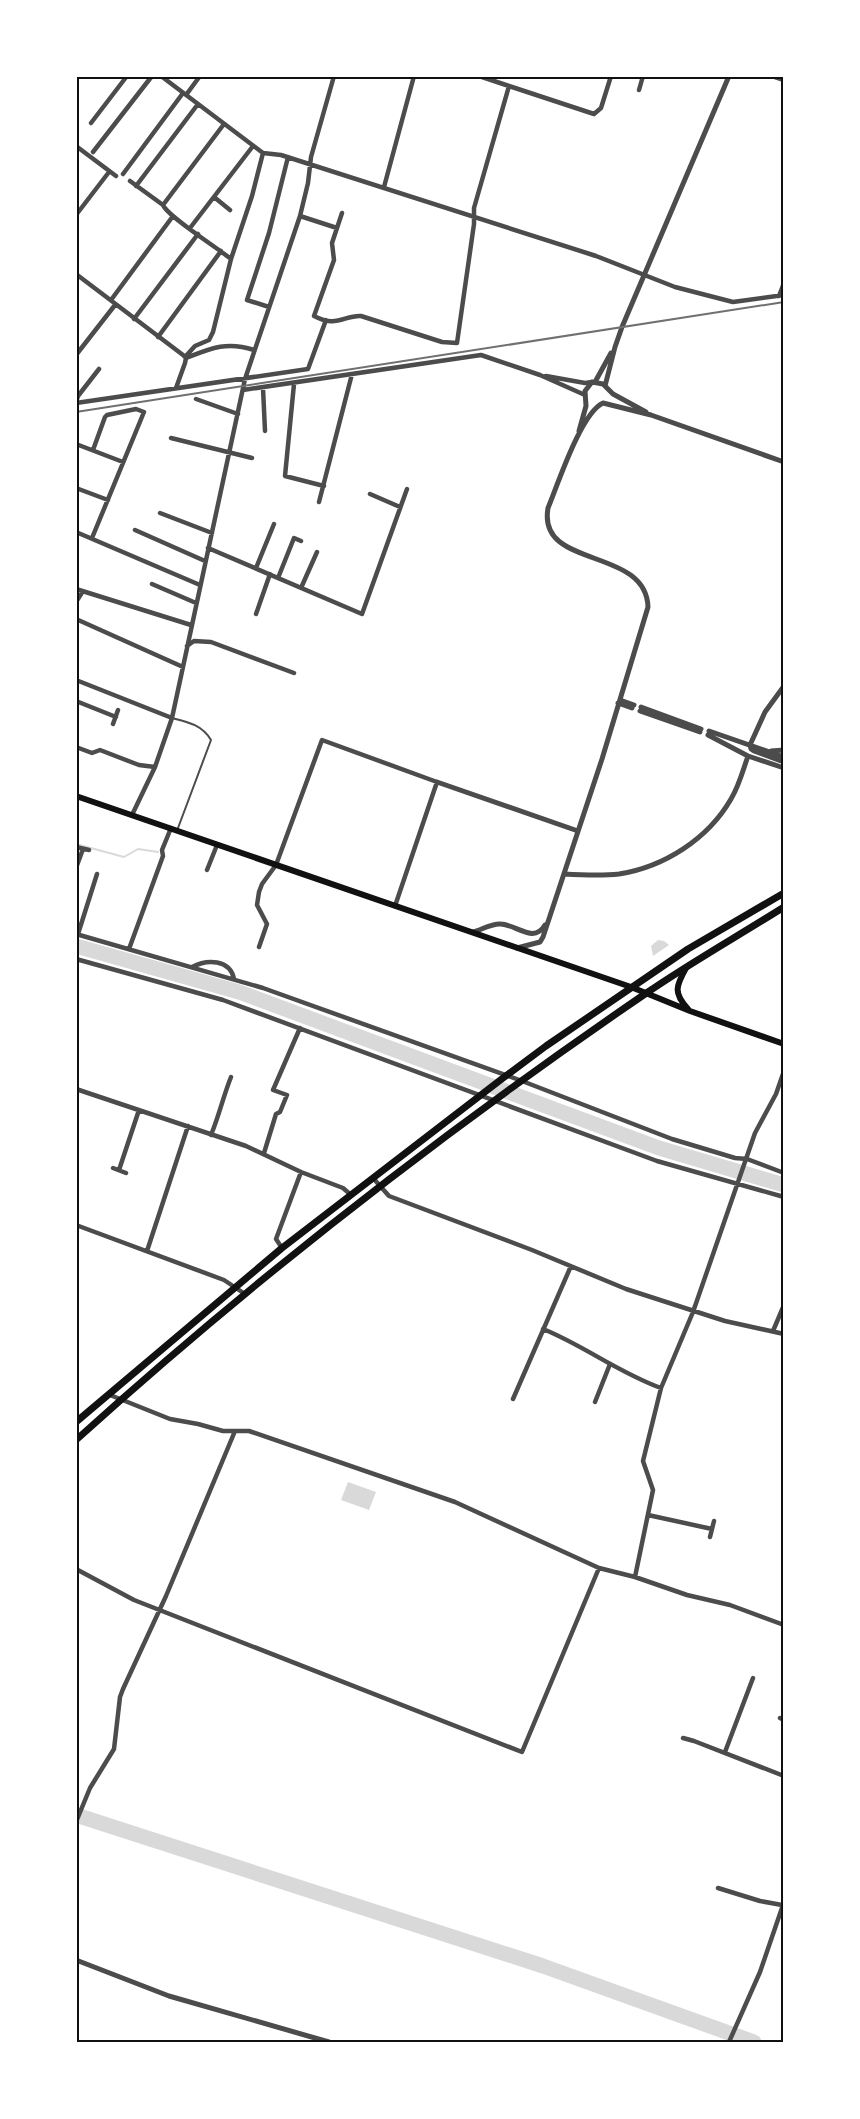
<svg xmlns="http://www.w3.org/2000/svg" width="860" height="2119" viewBox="0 0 860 2119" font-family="Rubik,sans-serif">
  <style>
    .water { fill: #d9d9d9 }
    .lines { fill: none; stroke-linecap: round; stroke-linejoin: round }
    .stream { stroke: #d9d9d9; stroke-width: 2 }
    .river { stroke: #d9d9d9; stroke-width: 15 }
    .service { stroke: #4c4c4c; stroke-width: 2 }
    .minor { stroke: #4c4c4c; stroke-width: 4.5 }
    .tertiary { stroke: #4c4c4c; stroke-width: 5 }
    .secondary { stroke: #111; stroke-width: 6 }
    .trunk { stroke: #111; stroke-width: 7 }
    .rail { stroke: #707070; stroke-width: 2 }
    .neatline { fill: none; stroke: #111; stroke-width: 2 }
  </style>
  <rect width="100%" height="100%" fill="#fff"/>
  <path class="water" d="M658,940L664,941L669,945L653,956L651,946Z
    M348,1482L376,1492L369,1510L341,1500Z"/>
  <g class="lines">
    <path class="stream" d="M76,844L124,857L138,849L158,852"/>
    <path class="river" d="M76,946L239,992L659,1148L784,1185
      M76,1815L543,1966L754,2042"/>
    <path class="service" d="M172,718C188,722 202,725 211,740L178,828"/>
    <path class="minor" d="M161,76L263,153L281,155L596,256L675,287L733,302L784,295
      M479,76L509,86
      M772,76L784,80
      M639,90L643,76
      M186,95L200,76
      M91,123L127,76
      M224,124L163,205C167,216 219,249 231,259
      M76,146L116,176
      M93,152L152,76
      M123,174L183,93
      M130,181L163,205
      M136,186L198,104
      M384,187L414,76
      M214,197L230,210
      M342,213L332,243L334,260L314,316C318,318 324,321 329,321C340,323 349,315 361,316L442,342L457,343L474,224V208L509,86L594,114L601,108L611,76
      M76,215L109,172
      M300,216L337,228
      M190,228L253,146
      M76,274L183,355L186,358L185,363L176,388
      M779,296L784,283
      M111,300L173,216
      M269,307L247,300L269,233L288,157
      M134,319L198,234
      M158,337L221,251
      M76,355L115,305
      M185,357L195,346L209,340L213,332L231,259L252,196L263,153
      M186,358C211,348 227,341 254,350
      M546,376L585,383L592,382
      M294,384L285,476L324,486
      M263,388L265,431
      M243,390L481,355L540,375L585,395
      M196,399L238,414
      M76,402L78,396L99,369
      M76,403L308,369L326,320
      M171,438L252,458
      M76,444L123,462
      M76,488L108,500
      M370,494L400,507
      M319,502L352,374
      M160,513L212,533
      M135,530L205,561
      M76,532L200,585
      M92,538L144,412L136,409L107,415L105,417L93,450
      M208,548L362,614L407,489
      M256,568L274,524
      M278,578L294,538L301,541
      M152,584L196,603
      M301,588L317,552
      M76,589L191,625
      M76,602L83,591
      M256,614L270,574
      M76,619L183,667
      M187,646L194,641L211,642L294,673
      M76,680L172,718
      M76,701L116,717
      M113,724L118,710
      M76,747L92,753L100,750L139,765L155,767
      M132,815L155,767L172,718L245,379L300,216L308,183L311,157L334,76
      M76,847L89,850
      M76,868L83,849
      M207,870L217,845
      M76,934L263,988L522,1081L672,1139L735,1158L747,1159L784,1173
      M78,934L97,874
      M259,947L267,924L257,905L259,892L262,884L276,865L322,740L437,782L395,906
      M129,949L163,856L162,850L171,828
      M76,959L223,1000L657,1161L784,1197
      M192,967C207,959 230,959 234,979
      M76,1089L246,1146L301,1172L343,1188L351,1195
      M211,1135C219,1116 223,1097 231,1077
      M264,1153L276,1114L280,1112L287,1095L273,1090L300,1028
      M113,1168L126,1173
      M119,1170L139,1110
      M373,1178L389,1196L532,1250L626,1289L725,1321L784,1334
      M76,1225L224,1280L245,1294
      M282,1248L276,1239L301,1172
      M147,1251L188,1126
      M543,1329C583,1345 619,1373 661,1388
      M773,1331L784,1305
      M110,1395L170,1419L198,1424L223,1431H249L455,1502L599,1568L635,1577L687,1595L730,1605L784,1625
      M513,1399L571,1266
      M595,1402L610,1364
      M648,1515L712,1529
      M710,1537L714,1521
      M76,1569L134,1600L522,1752L599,1568
      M635,1577L653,1490L643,1461L661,1388L693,1312L755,1133L776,1094L784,1071
      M780,1718L784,1720
      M683,1738L694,1741L784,1776
      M725,1752L753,1678
      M76,1822L90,1788L114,1749L120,1697L123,1689L166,1596L235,1431
      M718,1888L760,1901L782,1905
      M729,2042L760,1972L784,1902"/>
    <path class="tertiary" d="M595,382L611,353
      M605,386L615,347L622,327L729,76
      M579,431L586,406L585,391L592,382L603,384L613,394L646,412
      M784,686L765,712L750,745L751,749L754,751L784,762
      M620,700L634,705
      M618,703L632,708
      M641,707L701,729
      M640,711L700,732
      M709,731L784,757
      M708,735L748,756L784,768
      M771,751L784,750
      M437,782L578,831
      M564,874C582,875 601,876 619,874C664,867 708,839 731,799C739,786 743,770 748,756
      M473,932C481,930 492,923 501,924C517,925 534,944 545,925
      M517,948L540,942L543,937L602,759L648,607C646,546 537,570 548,508C558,484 581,413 603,403L651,415L784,462
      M76,1960L169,1996L329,2042"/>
    <path class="secondary" d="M76,796L631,987L690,1011L784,1044
      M686,968C676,986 673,993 688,1009"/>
    <path class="trunk" d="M76,1422L282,1248L503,1078L546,1046L688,949L784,893
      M76,1440C255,1278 446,1130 645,994C690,963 738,936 784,907"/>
    <path class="rail" d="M76,412L784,302"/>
  </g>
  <rect width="860" height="2119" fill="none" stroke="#ffffff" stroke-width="156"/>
  <rect x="78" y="78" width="704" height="1963" class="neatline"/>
</svg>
